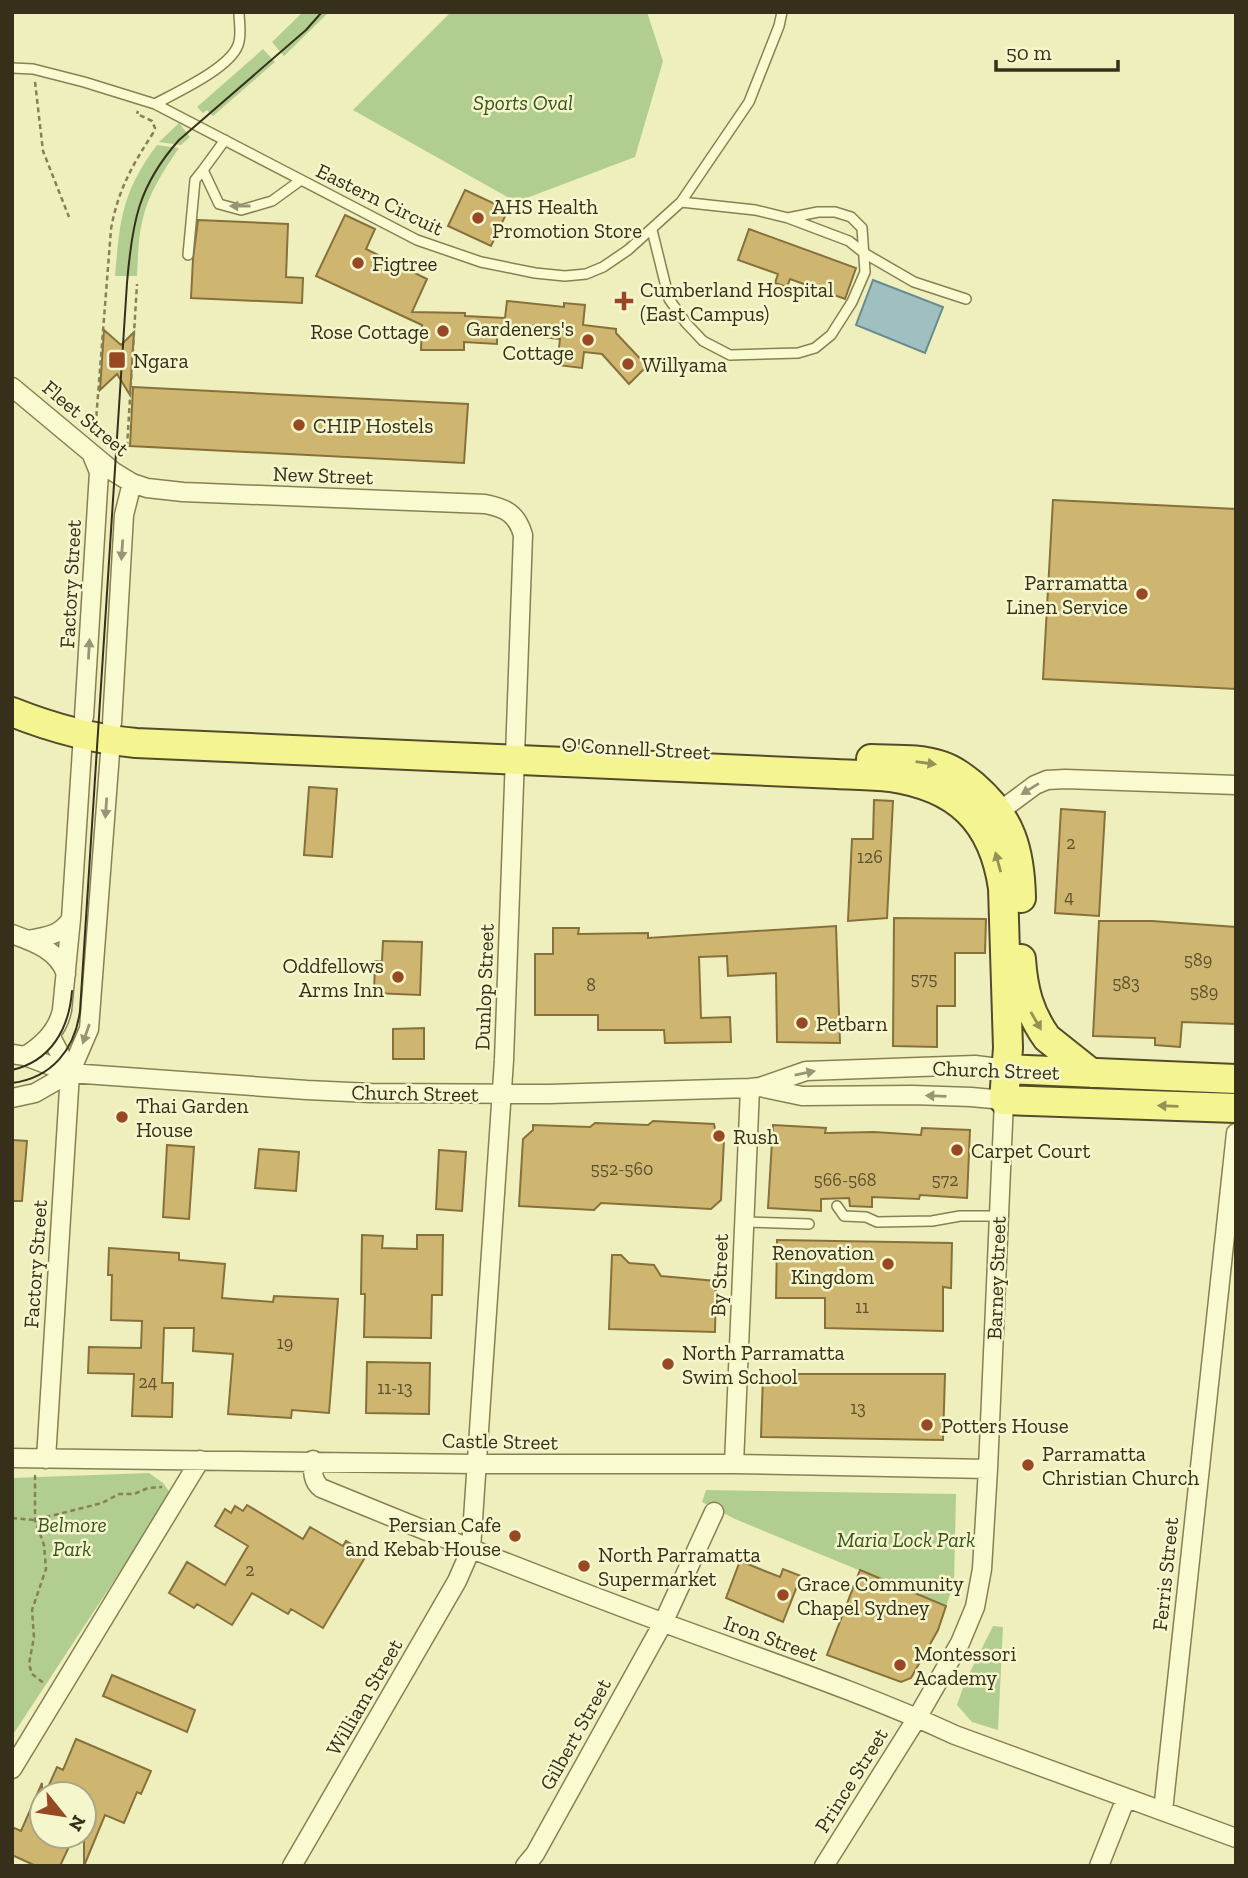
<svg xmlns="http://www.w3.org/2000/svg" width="1248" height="1878" viewBox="0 0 1248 1878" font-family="'Zilla Slab',serif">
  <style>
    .green { fill: #b2cd90 }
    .water { fill: #a0bfc0; stroke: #688b8d; stroke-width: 2 }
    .building { fill: #cfb670; stroke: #87713a; stroke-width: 2 }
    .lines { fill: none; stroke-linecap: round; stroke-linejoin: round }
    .lane-casing { stroke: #878055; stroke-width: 12 }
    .street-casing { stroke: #878055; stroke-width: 21 }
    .primary-casing { stroke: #544b2a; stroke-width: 32 }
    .path { stroke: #878055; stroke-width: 2.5; stroke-dasharray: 5 3.5; stroke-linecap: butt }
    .lane { stroke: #f9facf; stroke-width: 9 }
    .street { stroke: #f9facf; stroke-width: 18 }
    .primary { stroke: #f4f591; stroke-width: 28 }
    .tram { stroke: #36301b; stroke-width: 2 }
    .oneway { fill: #989575 }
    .oneway2 { fill: #959256 }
    .poi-dot { fill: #984823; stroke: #f5f6cc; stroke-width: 2.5 }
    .labels { text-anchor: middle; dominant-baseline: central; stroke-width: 5; stroke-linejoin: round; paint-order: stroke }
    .number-label { font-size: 18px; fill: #5c5230 }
    .park-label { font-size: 21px; font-style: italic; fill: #365320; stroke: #f5f6cc }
    .street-label { font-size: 21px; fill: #36301b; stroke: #f5f6cc }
    .poi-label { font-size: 21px; fill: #36301b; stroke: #f5f6cc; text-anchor: start }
  </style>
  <rect width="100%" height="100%" fill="#eeefbc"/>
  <path class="green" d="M303,12H329L284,56L272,42Z
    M451,12H647L663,61L635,157L516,202L353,110Z
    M263,49L275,62L213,116L207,110L203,113L197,107Z
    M179,123L190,137L181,145L159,142Z
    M157,145L179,148C163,171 148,194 142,222C138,239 138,258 137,276H115C120,219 122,192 157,145Z
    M149,1473L163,1483L171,1494L12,1736V1478Z
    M706,1490L956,1494L954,1584L946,1606L735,1519L702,1502Z
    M993,1626L1003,1627L998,1730L972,1722L957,1705L965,1682Z"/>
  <path class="water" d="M873,280L943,307L925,353L856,325Z"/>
  <path class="building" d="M465,190L508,210L491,246L448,226Z
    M345,215L375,229L366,249L427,279L412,312L465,313V316L505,318L507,301L564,307V303L585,305L583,325L616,329V333L647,366L629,384L602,354L584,352L582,368L557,365L560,339L497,332V344L464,342V350H421L422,325L316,276Z
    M198,220L288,224L286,277L303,278L302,303L191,298L193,259Z
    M749,229L856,268L845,299L790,279L787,287L775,283L778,274L738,260Z
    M104,330L121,345L134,332L130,395L117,374L100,390Z
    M133,387L468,404L464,463L130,446Z
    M1053,500L1236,509V689L1043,679Z
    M309,787L337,789L332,857L304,855Z
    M874,800L893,801L887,918L848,921L852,839H873Z
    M1061,809L1105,812L1099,916L1055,913Z
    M894,918L986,919L985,953H955V1006H937V1047L893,1046Z
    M1099,921H1152L1236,927V1024L1182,1022L1180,1047L1155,1045V1038L1093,1036Z
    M836,926L840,1043L777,1042L776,973L728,976L727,956L699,957L701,1018L730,1017L731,1042L665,1043L664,1030H598V1015H535V954H553V928H579L578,934L648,933V938Z
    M383,941L422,942L420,995L374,993L375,961H382Z
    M424,1028V1059H393V1029Z
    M653,1121L714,1124L715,1129L724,1139L721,1200L711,1209L601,1203L594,1210L519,1206L523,1139L533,1130V1125L590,1127L595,1123L648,1125Z
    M773,1125L826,1128L825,1133L874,1132L921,1135L922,1128L970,1130L967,1198L920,1195L919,1199L872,1197V1207L850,1206L849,1198L821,1199V1211L768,1208Z
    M12,1140L27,1141L22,1201H12Z
    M167,1145L194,1147L189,1219L163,1217Z
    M259,1149L299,1152L296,1191L255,1188Z
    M439,1150L466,1152L462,1211L436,1209Z
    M362,1235L383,1236L382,1248L417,1249V1235H443L442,1295H432L431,1338L364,1337L365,1294H361Z
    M777,1240L952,1243L951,1288L943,1287V1331L825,1328V1298H776Z
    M109,1248L179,1253V1260L225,1264L222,1298L273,1302L274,1296L338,1299L329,1413L292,1410L291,1418L228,1414L233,1354L193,1351L194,1328H164L162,1383H173L172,1417L132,1416L134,1374L88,1373L89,1347L141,1348L142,1321L111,1320L112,1275H108Z
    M612,1255H621L629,1263L654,1265L661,1276L716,1281L715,1332L609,1329Z
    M367,1362L430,1363L429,1414L366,1413Z
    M763,1374H945L943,1440L761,1437Z
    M247,1505L303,1539L310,1527L343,1546L346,1541L367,1554L323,1628L291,1609L288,1614L252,1593L232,1625L197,1604L194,1608L169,1593L187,1562L225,1585L248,1546L215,1526L225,1509L231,1513L235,1506L243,1511Z
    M740,1561L780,1577L783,1569L801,1576L783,1622L726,1598Z
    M860,1570L946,1606L938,1630L911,1678L901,1682L827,1655Z
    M112,1675L195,1710L187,1732L103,1696Z
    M76,1739L151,1771L141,1794L137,1792L124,1823L105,1815L84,1866V1794H45L57,1767L63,1770Z
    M42,1783V1836H74L60,1866H36L12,1855V1827L21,1831Z"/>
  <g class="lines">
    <g class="lane-casing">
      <path id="lane" d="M12,68L33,69L84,82L155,104L417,240L481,262L535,273L565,276L586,274L603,267L628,250L681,202L749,102L779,26L782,12
        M155,104C177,92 230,68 238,45C242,36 239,22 239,12
        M225,140L203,170L219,204L241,210L272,201L301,180
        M681,202L755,210L788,218L849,241L864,253L914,282L966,299
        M652,230L669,299L686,323L703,341L730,355L798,353L815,348L831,335L852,302L865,272L862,228L851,217L835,212H818L788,218
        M188,255L195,180L203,170
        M837,1206L844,1216L866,1217L877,1222L932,1221L960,1216H999
        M744,1222L809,1224"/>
    </g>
    <g class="street-casing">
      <path id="street" d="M12,387L114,472L132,483L147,488L183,492L485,504C506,508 517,514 523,535L504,1060L471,1549L457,1581L292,1866
        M84,717L99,472L92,455
        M112,723L124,515L132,483
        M1000,812L1008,805L1035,785L1047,780L1065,779L1236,785
        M12,934C34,942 58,950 66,974
        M28,940C47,936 60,936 71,919
        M52,1033V1039L70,1073
        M12,1054L25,1056L70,1073L307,1090L371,1093L549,1094L750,1088L760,1087L806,1071L975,1065L1007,1069
        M25,1056C43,1045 58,1030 62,1010L71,919L83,734
        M760,1087L802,1096L912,1095L971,1097L1004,1100L988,1469L982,1569L975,1607L960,1643L917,1718L824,1866
        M12,1098L35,1093L70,1073
        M12,1458L476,1464H734L988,1469
        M46,1459L70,1073L89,1029L111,740
        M313,1460C313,1471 312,1481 321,1488C435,1535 551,1581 667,1624C764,1660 862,1692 955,1735L1236,1838
        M734,1464L750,1088
        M12,1769L200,1460
        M1163,1811L1236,1133
        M525,1866L535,1854L663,1623L714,1512
        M1099,1866L1126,1798"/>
    </g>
    <g class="primary-casing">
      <path id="primary" d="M12,712C52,728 93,739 136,743L836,774C854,775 872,775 890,777C957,787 993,820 1003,888L1008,1048L1004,1100L1236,1108
        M871,759C894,760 920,758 942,766C954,770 964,778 974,786C1011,818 1020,850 1021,898
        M1021,959C1023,989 1029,1013 1047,1038L1091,1073
        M1007,1069L1236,1079"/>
    </g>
    <path class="path" d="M35,82L43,151L69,217
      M95,433L111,229C118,190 132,166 153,133L155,128L152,121L137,114L138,111
      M127,447L137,284
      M34,1476H35V1520L44,1545L46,1569L32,1610L34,1637L29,1664L32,1674L45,1684
      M12,1518L35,1520L102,1503L119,1494H134L148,1488L162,1487"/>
    <use href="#lane" class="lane"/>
    <use href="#street" class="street"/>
    <use href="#primary" class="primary"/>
    <path class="tram" d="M12,1070C51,1061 69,1029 72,991
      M12,1083C52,1078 75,1049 80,1011L127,283C132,223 138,186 179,140L306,30L322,12"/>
  </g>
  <defs><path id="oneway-solid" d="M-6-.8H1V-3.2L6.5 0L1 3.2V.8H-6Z" transform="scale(1.75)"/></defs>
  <g class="oneway">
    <use href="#oneway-solid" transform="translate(240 206) rotate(-180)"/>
    <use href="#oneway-solid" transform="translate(122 550) rotate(94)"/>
    <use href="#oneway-solid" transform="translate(89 649) rotate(-87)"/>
    <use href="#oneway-solid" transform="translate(1030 789) rotate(148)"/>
    <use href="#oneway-solid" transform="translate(106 808) rotate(94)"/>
    <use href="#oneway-solid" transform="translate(86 1034) rotate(109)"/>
    <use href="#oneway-solid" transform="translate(805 1073) rotate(-11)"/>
    <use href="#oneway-solid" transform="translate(936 1096) rotate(-178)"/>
  </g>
  <g class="oneway2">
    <use href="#oneway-solid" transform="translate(926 763) rotate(8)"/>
    <use href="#oneway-solid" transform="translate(998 862) rotate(-105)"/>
    <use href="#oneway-solid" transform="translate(1036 1021) rotate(60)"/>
    <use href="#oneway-solid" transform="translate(1168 1106) rotate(-178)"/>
  </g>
  <g class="poi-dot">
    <circle cx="478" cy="218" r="7"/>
    <circle cx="358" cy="263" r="7"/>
    <path d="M620.5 290.5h7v7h7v7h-7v7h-7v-7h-7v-7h7z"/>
    <circle cx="443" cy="331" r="7"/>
    <circle cx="588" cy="340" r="7"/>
    <rect x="108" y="351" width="18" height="18" rx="3.5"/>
    <circle cx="628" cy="364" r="7"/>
    <circle cx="299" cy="425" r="7"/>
    <circle cx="1142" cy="594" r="7"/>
    <circle cx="398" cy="977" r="7"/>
    <circle cx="802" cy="1023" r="7"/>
    <circle cx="122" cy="1117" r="7"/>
    <circle cx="719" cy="1136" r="7"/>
    <circle cx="957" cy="1150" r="7"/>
    <circle cx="888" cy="1264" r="7"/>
    <circle cx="668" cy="1364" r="7"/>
    <circle cx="927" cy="1425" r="7"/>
    <circle cx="1028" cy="1465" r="7"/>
    <circle cx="515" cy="1536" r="7"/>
    <circle cx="584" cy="1566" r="7"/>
    <circle cx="783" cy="1595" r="7"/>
    <circle cx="900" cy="1665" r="7"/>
  </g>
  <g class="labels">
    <g class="number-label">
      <text x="1071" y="843">2</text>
      <text x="870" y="857">126</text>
      <text x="1069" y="897">4</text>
      <text x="1198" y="960">589</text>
      <text x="924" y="979">575</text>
      <text x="1126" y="983">583</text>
      <text x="591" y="985">8</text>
      <text x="1204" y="992">589</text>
      <text x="622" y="1169">552-560</text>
      <text x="845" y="1180">566-568</text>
      <text x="945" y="1180">572</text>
      <text x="862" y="1307">11</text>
      <text x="285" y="1343">19</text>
      <text x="148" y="1382">24</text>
      <text x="395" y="1388">11-13</text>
      <text x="858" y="1408">13</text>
      <text x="250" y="1570">2</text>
    </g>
    <g class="park-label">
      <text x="523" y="102">Sports Oval</text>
      <text x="72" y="1524">Belmore<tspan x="72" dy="24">Park</tspan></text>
      <text x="906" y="1539">Maria Lock Park</text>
    </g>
    <g class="street-label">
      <text transform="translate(380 199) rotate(26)">Eastern Circuit</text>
      <text transform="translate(86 418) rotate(40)">Fleet Street</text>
      <text transform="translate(323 475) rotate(2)">New Street</text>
      <text transform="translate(70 584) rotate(-87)">Factory Street</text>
      <text transform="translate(636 748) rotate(3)">O'Connell Street</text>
      <text transform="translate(484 987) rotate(-88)">Dunlop Street</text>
      <text transform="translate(996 1070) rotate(2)">Church Street</text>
      <text transform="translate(415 1093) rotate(1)">Church Street</text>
      <text transform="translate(35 1264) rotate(-86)">Factory Street</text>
      <text transform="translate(719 1275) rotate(-88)">By Street</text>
      <text transform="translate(996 1278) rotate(-88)">Barney Street</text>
      <text transform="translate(500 1441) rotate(1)">Castle Street</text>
      <text transform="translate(1165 1574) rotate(-84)">Ferris Street</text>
      <text transform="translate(771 1638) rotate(20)">Iron Street</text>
      <text transform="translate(364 1697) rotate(-60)">William Street</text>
      <text transform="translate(575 1734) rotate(-61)">Gilbert Street</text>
      <text transform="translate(851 1780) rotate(-58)">Prince Street</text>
    </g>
    <g class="poi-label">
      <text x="492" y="206">AHS Health<tspan x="492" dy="24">Promotion Store</tspan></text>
      <text x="372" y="263">Figtree</text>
      <text x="640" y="289">Cumberland Hospital<tspan x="640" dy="24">(East Campus)</tspan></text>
      <text x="574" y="328" text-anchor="end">Gardeners's<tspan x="574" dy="24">Cottage</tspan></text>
      <text x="429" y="331" text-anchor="end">Rose Cottage</text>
      <text x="133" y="360">Ngara</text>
      <text x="642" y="364">Willyama</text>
      <text x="313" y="425">CHIP Hostels</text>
      <text x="1128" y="582" text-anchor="end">Parramatta<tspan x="1128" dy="24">Linen Service</tspan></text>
      <text x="384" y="965" text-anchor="end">Oddfellows<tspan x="384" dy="24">Arms Inn</tspan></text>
      <text x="816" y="1023">Petbarn</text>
      <text x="136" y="1105">Thai Garden<tspan x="136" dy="24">House</tspan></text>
      <text x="733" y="1136">Rush</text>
      <text x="971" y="1150">Carpet Court</text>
      <text x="874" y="1252" text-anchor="end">Renovation<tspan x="874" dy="24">Kingdom</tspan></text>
      <text x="682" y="1352">North Parramatta<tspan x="682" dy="24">Swim School</tspan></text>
      <text x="941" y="1425">Potters House</text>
      <text x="1042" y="1453">Parramatta<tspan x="1042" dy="24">Christian Church</tspan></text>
      <text x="501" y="1524" text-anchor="end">Persian Cafe<tspan x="501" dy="24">and Kebab House</tspan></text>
      <text x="598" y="1554">North Parramatta<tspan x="598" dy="24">Supermarket</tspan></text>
      <text x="797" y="1583">Grace Community<tspan x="797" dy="24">Chapel Sydney</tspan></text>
      <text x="914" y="1653">Montessori<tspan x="914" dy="24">Academy</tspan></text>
    </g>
  </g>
  <rect width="1248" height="1878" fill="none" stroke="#36301b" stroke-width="28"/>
  <g transform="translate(63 1815) rotate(120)"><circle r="33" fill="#f5f6cc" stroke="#a9a785" stroke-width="2"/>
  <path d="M0-5L12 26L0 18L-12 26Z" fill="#984823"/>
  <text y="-10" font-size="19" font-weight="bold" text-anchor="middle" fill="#36301b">N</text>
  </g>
  <path d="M996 60v10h122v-10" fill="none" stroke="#36301b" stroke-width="3.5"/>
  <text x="1006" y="60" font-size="21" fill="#36301b" stroke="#f5f6cc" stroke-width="5" paint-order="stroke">50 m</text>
</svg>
